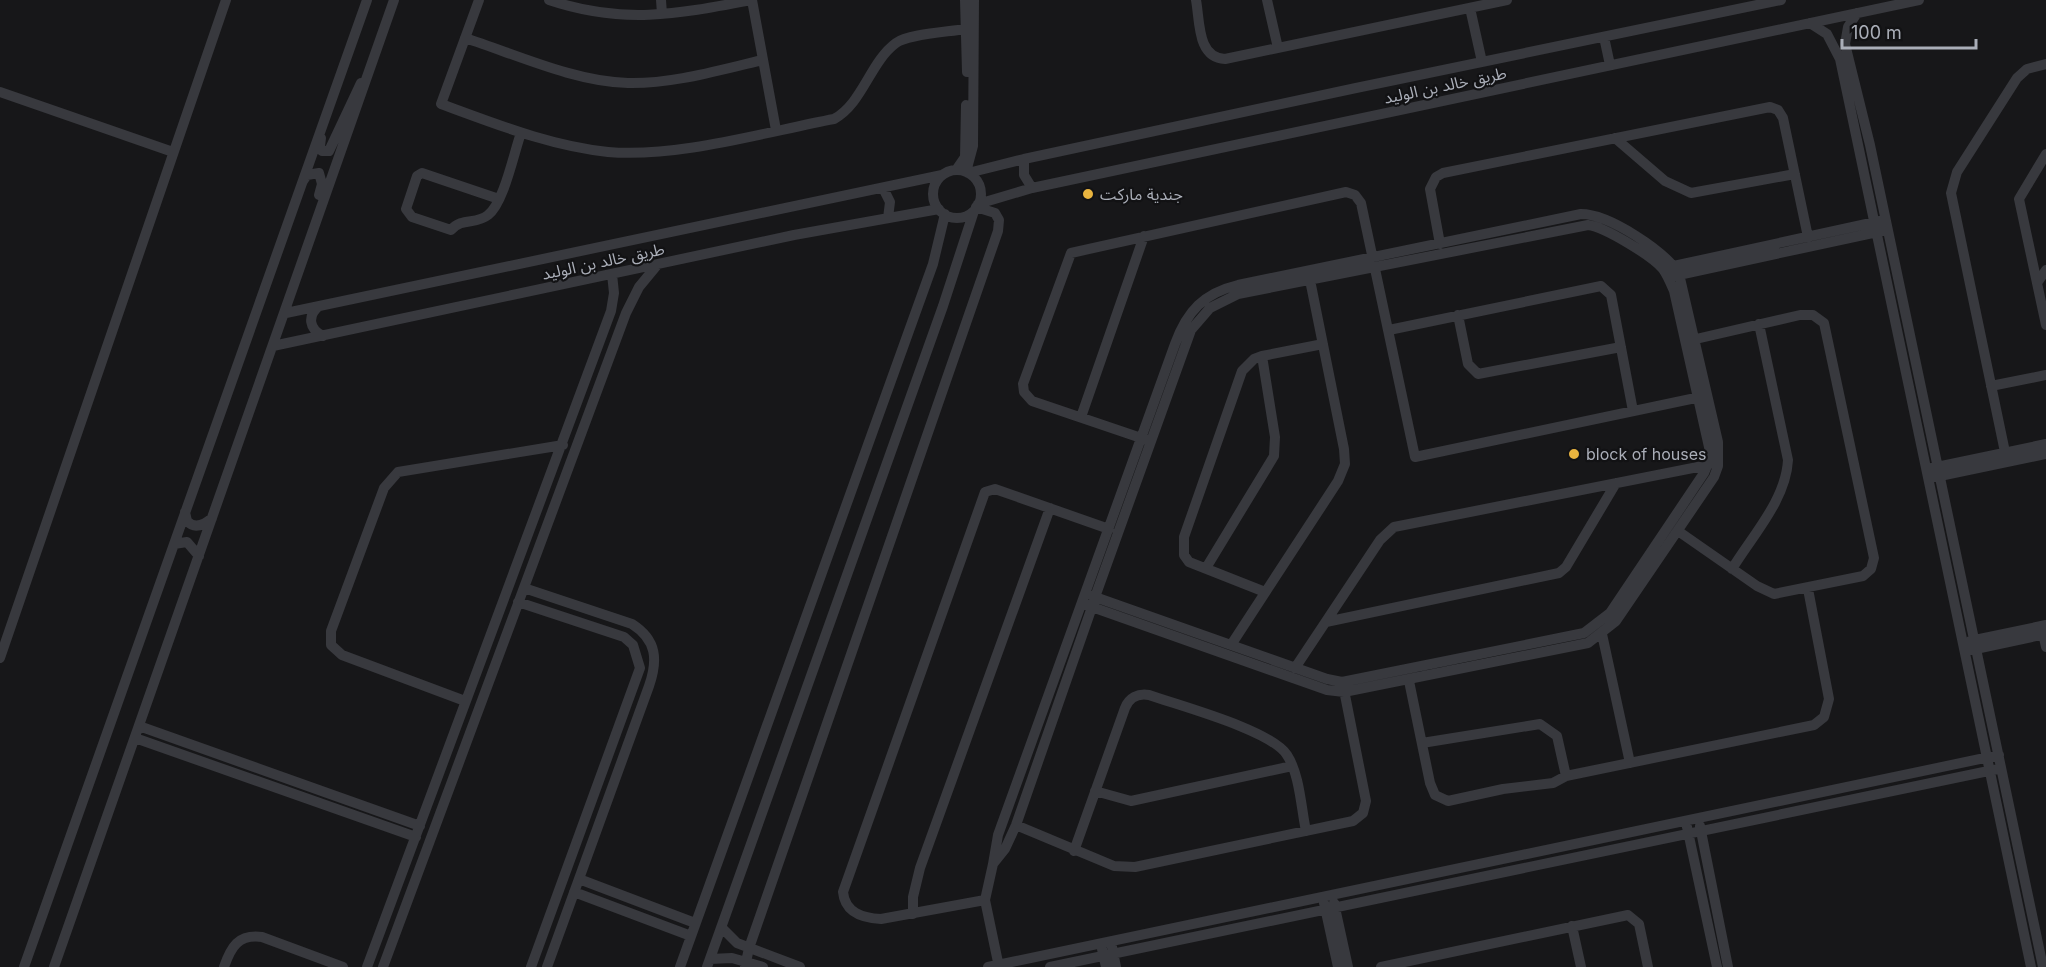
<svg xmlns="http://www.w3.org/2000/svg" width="2046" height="967" viewBox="0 0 2046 967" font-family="Inter,'Noto Sans Arabic',sans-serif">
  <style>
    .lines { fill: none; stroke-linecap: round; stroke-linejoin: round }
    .minor { stroke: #38393e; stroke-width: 10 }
    .poi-dot { fill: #e9b43f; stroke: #121214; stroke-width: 2 }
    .labels { text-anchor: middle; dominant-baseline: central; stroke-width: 4.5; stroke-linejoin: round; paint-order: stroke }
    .street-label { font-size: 16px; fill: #aaaeb8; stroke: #121214 }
    .poi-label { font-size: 16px; fill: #aaaeb8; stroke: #121214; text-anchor: start }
  </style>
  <rect width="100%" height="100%" fill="#171719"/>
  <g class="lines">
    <path class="minor" d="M479,0L441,104C496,124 550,146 608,152C678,158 765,132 834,119C863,103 870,62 896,43C908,34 948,32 965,29
      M549,0C623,25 678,14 752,0
      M661,0L662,14
      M752,0L776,130
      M965,0L967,72
      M1196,0C1200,21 1197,58 1225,59L1507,0
      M1267,0L1278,48
      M1470,8L1482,62
      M1857,13L1848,27L1845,44L1870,145L2043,967
      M1810,23L1827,34L1840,59L2031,967
      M1604,37L1610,65
      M465,38C515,54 575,82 628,83C673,84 719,70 763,60
      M0,92L173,152
      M321,138L320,146L322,151H329L361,83
      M1615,138L1665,181L1691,193L1795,174
      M2046,154L2019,199L2046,325
      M1024,159V175L1032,188
      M956,170L965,157L966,105
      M933 194a24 24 0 1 1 48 0a24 24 0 1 1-48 0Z
      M966,172L973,146L974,0
      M968,173L1024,159L1356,88L1781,0
      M303,181L307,175L319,173L322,184L319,195
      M883,188L890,202L888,218
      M499,199L422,173L417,176L406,209L412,217L451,230C462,217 476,225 488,215C504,203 514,152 521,133
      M978,204L1032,188L1919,0
      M1440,244L1430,189L1436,177L1443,173L1770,107L1778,110L1783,118L1808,237
      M1669,267L1880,221
      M1674,276L1882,231
      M2037,283L2046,270
      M319,306C307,316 309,329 323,336
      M286,313L942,175
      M1458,315L1468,364L1478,374L1621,347
      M1389,330L1601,286L1611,295L1633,411
      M273,346L794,235L939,209
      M1991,386L2046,375
      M1081,417L1144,236
      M1147,440L1032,401L1024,392L1023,384L1071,253L1346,192L1355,195L1361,203L1415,457L1705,396
      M2005,452L1951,193L1957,172L2017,78L2027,69L2046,64
      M1932,468L2046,444
      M1935,477L2046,454
      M185,512L187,521C195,530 205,524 212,518
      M1678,531L1757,586L1774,594L1863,576L1871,569L1874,558L1824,323L1813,315H1800L1696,339
      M174,544L187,542L199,556
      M1206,568L1274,456L1275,437L1262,356
      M1732,569C1752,536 1786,500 1788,460L1759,324
      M524,588L632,624C657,640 658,660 649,686L547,967
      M1265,592L1189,562L1184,555V537L1242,371L1254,359L1262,356L1323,344
      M518,602L624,637L633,645L640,668L531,967
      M1083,603L1092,607L1327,690L1344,692L1588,643L1616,621L1714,477L1718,466V442L1679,274C1665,251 1609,214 1581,214L1238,285C1204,293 1187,311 1175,344L998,835L993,864L1005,849L1016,825L1092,607L1095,597L1191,330L1210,308L1238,294L1588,225C1605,227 1652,256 1663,269C1668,276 1671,284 1674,291L1711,456L1704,473L1610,613L1584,633L1342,682L1327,679L1095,597L1086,593
      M1326,622L1559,573L1566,567L1616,483
      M2042,629L2046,647
      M1602,634L1630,763
      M1970,641L2046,625
      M1231,645L1338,481L1345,464L1344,449L1310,280
      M1971,650L2046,634
      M0,658L226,0
      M1295,668L1380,540L1394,527L1708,465
      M1409,681L1430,783L1435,795L1448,801L1503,789L1553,783L1566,776L1814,725L1824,717L1829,699L1808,589
      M465,701L342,655L331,645V631L384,488L398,472L563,445
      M139,726L420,826
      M135,738L416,837
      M1422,743L1540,724L1557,736L1566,776
      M1095,791L1131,801L1292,766
      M1016,825L1114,866L1135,867L1353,821L1363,813L1366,801L1343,685
      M1700,826L1728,967
      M1687,827L1717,967
      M1074,851L1125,708C1129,698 1138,693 1149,695C1180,706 1271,730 1287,755C1300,775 1301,808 1306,831
      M993,864L985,900L999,967
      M579,879L695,923
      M574,892L691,936
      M985,900L881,919C863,918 845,913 843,892L985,492L995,489L1109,529
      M1324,903L1338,967
      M1334,903L1348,967
      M913,914V897L920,868L1050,508
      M1572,926L1581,967
      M722,928L737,943L800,967
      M1112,947L1116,967
      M1102,949L1106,967
      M710,959L732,958L763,967
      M24,967L367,0
      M54,967L394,0
      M224,967C231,947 238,934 262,937L343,967
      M367,967L611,311L614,293L612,274
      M383,967L626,313L639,287L658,264
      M680,967L933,264L945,214
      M707,967L943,306L974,211
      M745,967L749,948L998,231L999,220L995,213L976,207
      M988,967L1999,755
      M1050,967L1998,769
      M1381,967L1628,915L1639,924L1648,967"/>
  </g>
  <g class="poi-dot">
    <circle cx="1088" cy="194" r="6"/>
    <circle cx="1574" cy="454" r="6"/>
  </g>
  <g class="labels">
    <g class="street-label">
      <text transform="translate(1445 85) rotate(-12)">طريق خالد بن الوليد</text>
      <text transform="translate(603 261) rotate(-12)">طريق خالد بن الوليد</text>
    </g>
    <g class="poi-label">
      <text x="1100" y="194">جندية ماركت</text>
      <text x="1586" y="454">block of houses</text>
    </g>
  </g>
  <path d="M1842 39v9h134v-9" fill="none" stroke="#aaaeb8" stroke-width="3"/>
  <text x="1851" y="39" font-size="18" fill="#aaaeb8" stroke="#121214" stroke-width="4.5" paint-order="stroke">100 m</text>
</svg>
